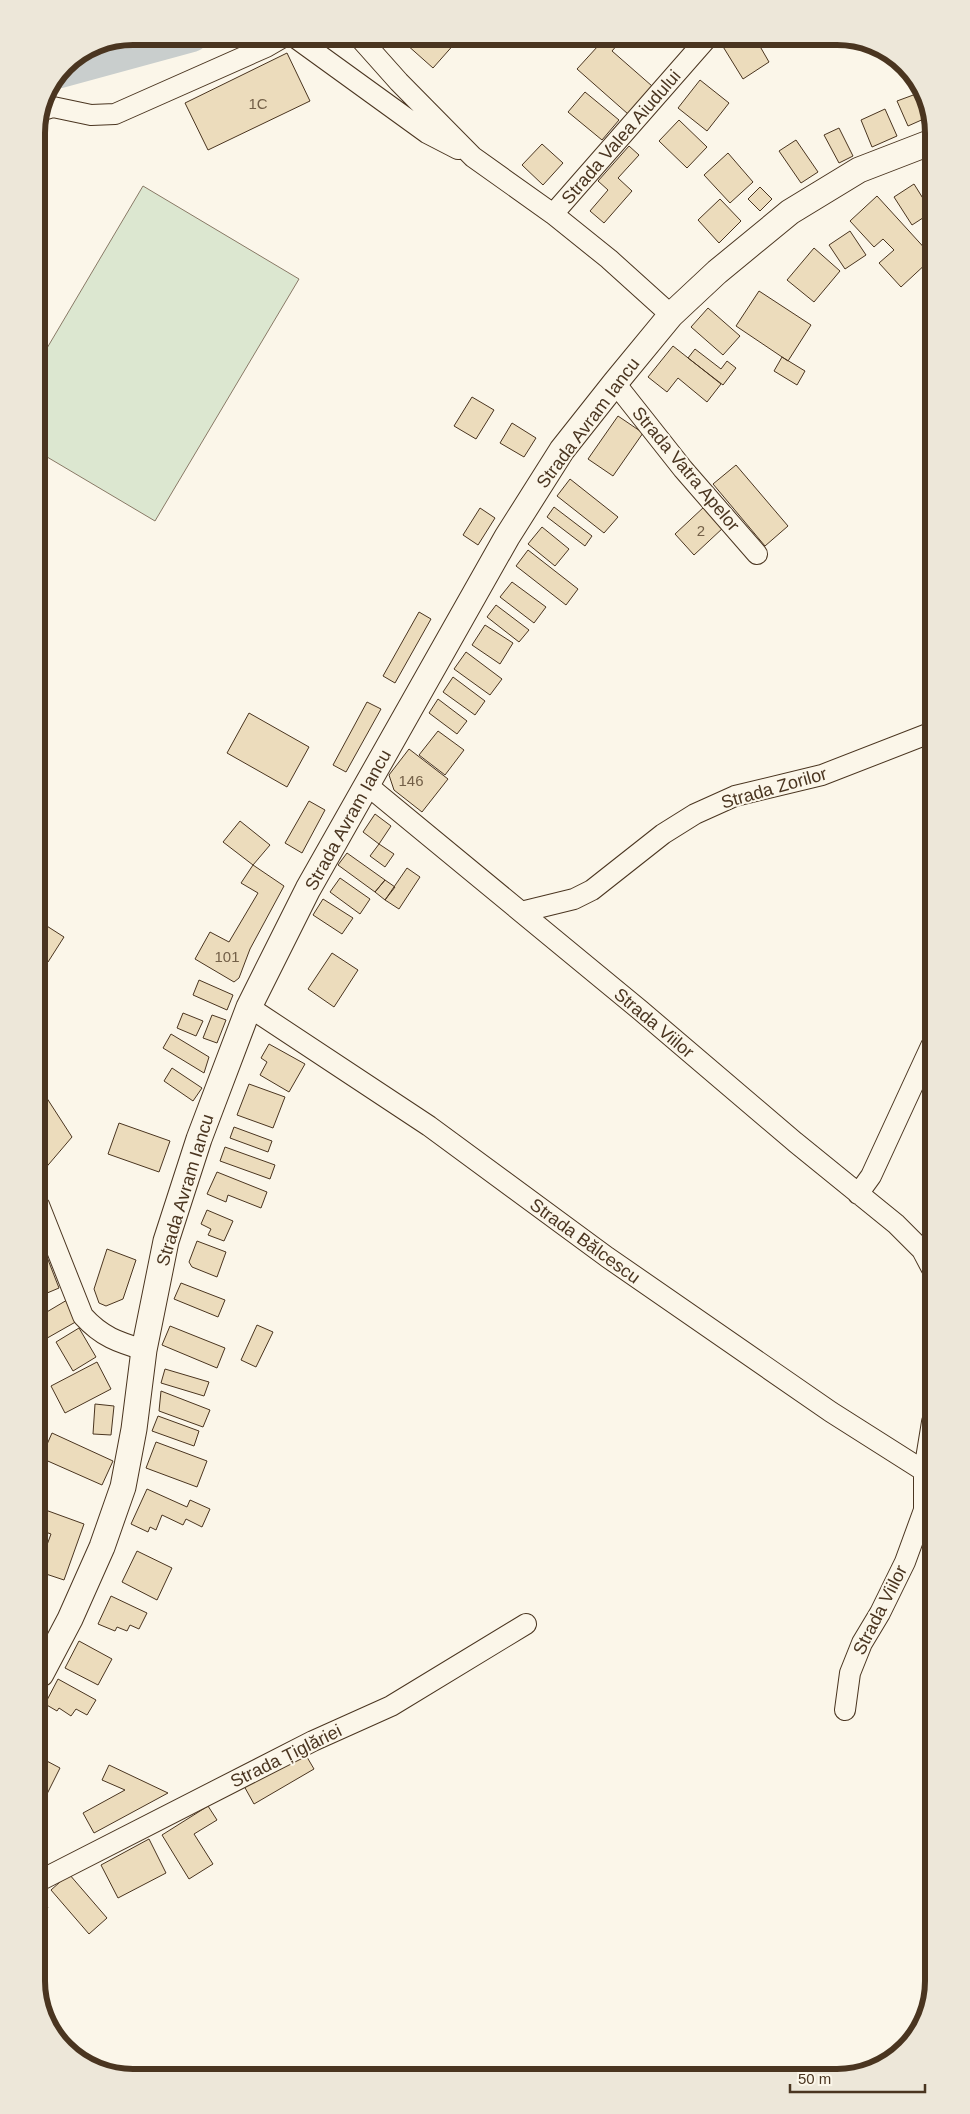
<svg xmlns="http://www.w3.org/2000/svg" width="970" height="2114" viewBox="0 0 970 2114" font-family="Helvetica,sans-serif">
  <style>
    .green { fill: #dce7d0; stroke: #887966 }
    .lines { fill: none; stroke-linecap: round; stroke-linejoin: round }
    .river { stroke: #c9cecd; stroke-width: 32 }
    .building { fill: #ecdcbc; stroke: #4a3520 }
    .minor-casing { stroke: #4a3520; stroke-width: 22 }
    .major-casing { stroke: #4a3520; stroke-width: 27 }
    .minor { stroke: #fbf6e9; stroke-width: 20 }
    .major { stroke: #fbf6e9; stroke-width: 25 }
    .labels { text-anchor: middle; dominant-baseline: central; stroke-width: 4; stroke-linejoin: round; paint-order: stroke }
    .number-label { font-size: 15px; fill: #725f47 }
    .street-label { font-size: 18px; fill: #4a3520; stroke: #fbf6e9 }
    .rim { fill: none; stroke: #4a3520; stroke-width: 6 }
  </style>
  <rect width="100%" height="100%" fill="#fbf6e9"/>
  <path class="green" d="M143,186L299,279L155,521L37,451V365Z"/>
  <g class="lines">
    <path class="river" d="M60,72L192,36"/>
  </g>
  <path class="building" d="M397,36H450L456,42L433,68Z
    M587,36H625L612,51L652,86L628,114L577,69L598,46Z
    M736,36H754L769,62L743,79L722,45Z
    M287,53L310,101L208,150L185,103Z
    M700,80L729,103L707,131L678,108Z
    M585,92L619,120L602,140L568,112Z
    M916,94L926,118L908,126L897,101Z
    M885,109L897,136L872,147L861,120Z
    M679,120L707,147L687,168L659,141Z
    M839,128L853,156L839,163L824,135Z
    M796,140L818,172L801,183L779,151Z
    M542,144L563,163L543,185L522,165Z
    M629,146L639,155L618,178L632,191L604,223L590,211L608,190L598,181Z
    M728,153L753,182L730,203L704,175Z
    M914,184L929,208V214L912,225L894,197Z
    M760,187L772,199L760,211L748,199Z
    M877,196L929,253V261L901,287L879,263L894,250L883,239L874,247L850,221Z
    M720,199L741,221L719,243L698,220Z
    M850,231L866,255L845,269L829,245Z
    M814,248L840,271L814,302L787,280Z
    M759,291L811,325L788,361L736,326Z
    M708,308L740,336L723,355L691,327Z
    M673,346L721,384L707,402L678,378L667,392L648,377Z
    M695,349L721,369L727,361L736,368L723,385L688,358Z
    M782,357L805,371L797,385L774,371Z
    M472,397L494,410L476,439L454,426Z
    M618,416L643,433L613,476L588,459Z
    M512,423L536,438L524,457L500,443Z
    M736,465L788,526L765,546L713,484Z
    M570,479L618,517L604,533L557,496Z
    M705,506L724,527L694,555L675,534Z
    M554,507L592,536L585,546L547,517Z
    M480,508L495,518L478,545L463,535Z
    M542,527L569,549L555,566L528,544Z
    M528,550L578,589L566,605L516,566Z
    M512,582L546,607L534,623L500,597Z
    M496,605L529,630L519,642L487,617Z
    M419,612L431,619L395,683L383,676Z
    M485,625L513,643L500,664L472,645Z
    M466,652L502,679L490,695L454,669Z
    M453,677L485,701L475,715L443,692Z
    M438,699L467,721L457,734L429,713Z
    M367,702L381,709L346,772L333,765Z
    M249,713L309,747L287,787L227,753Z
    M438,731L464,750L445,775L419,755Z
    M409,749L448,779L422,812L394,790L389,775Z
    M309,801L325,810L302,853L285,843Z
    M375,814L391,826L379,844L363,832Z
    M240,821L270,845L253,865L223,842Z
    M379,844L394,854L385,867L370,856Z
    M347,853L385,880L375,892L338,865Z
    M253,865L284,886L250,949L239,978L234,982L195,959L210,932L229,942L258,893L241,883Z
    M407,868L420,877L399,909L385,900Z
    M340,878L370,899L360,914L330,892Z
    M385,880L395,887L385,900L375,892Z
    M323,899L353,918L342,934L313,915Z
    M39,921L64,937L48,962L39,956Z
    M332,953L358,970L334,1007L308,989Z
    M199,980L233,995L227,1010L193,995Z
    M183,1013L203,1021L196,1036L177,1028Z
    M212,1015L226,1020L217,1043L203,1038Z
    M171,1034L209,1057L204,1073L163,1048Z
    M269,1044L305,1064L289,1092L260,1075L267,1062L261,1058Z
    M172,1068L202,1088L193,1101L164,1081Z
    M249,1084L285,1097L273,1128L237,1115Z
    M39,1086L72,1137L43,1171L39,1164Z
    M119,1123L170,1141L159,1172L108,1154Z
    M234,1127L272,1141L268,1152L230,1138Z
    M225,1147L275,1165L270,1179L220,1161Z
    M217,1172L267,1192L261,1208L228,1195L226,1202L207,1194Z
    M207,1210L233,1221L224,1241L208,1235L211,1229L201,1224Z
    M40,1239L59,1288L40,1296L39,1240Z
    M197,1241L226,1252L217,1277L192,1267L189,1262Z
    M107,1249L136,1260L123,1299L106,1306L99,1303L94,1289Z
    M181,1283L225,1300L218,1317L174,1299Z
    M67,1300L79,1320L42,1341L40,1337V1316Z
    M257,1325L273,1332L256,1367L241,1360Z
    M170,1326L225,1348L217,1368L162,1345Z
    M79,1328L96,1357L73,1371L56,1342Z
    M97,1362L111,1389L65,1413L51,1386Z
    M165,1369L209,1382L204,1396L161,1383Z
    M161,1391L210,1410L203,1427L159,1411Z
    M95,1404L114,1406L111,1435L93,1434Z
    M158,1416L199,1431L194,1446L152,1431Z
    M52,1433L113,1461L102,1485L41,1458Z
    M156,1442L207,1461L197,1487L146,1468Z
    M147,1489L187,1507L190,1500L210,1509L202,1527L186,1519L183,1525L162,1515L156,1530L150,1527L148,1532L131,1524Z
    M40,1508L84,1524L64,1580L40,1572V1564L51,1534L40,1530Z
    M137,1551L172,1568L157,1600L122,1582Z
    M111,1596L147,1613L139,1629L130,1625L127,1631L117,1627L115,1631L98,1624Z
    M79,1641L112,1659L98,1685L65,1668Z
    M58,1679L96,1700L87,1715L76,1709L71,1716L59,1708L57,1711L45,1704Z
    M304,1752L314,1769L254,1804L244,1786Z
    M43,1759L60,1768L41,1806V1764Z
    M109,1765L168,1793L94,1833L83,1813L125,1790L102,1780Z
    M208,1806L217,1820L194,1834L213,1864L189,1879L162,1835Z
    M149,1839L166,1873L118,1898L101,1865Z
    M69,1874L107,1918L89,1934L51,1890Z
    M41,1897L48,1908L41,1912Z"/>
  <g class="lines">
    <g class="minor-casing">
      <path id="minor" d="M293,36L427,133L458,149
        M358,36L399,82L473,157L553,214L609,259L671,315
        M40,111L53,107L91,115L115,114L266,47L285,36
        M553,214L709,36
        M615,383L683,469L757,554
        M367,785L640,1010L795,1142L896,1224L922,1250L932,1269
        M521,912L574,899L592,890L663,834L695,814L735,796L822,775L930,733
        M249,1007L429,1126L607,1257L831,1412L924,1471
        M858,1194L871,1176L931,1046
        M39,1205L83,1316C102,1337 118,1342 144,1350
        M845,1710L850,1673L862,1643L880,1613L905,1562L924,1510V1471L932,1422
        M41,1880L313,1741L391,1706L526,1624"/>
    </g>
    <g class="major-casing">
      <path id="major" d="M41,1674L70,1619L102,1547L123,1487L134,1429L144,1350L166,1241L199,1139L249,1007L308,889L507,537L562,450L615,383L671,315L717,272L790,212L859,170L929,143"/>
    </g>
    <use href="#minor" class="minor"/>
    <use href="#major" class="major"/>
  </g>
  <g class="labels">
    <g class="number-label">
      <text x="258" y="103">1C</text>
      <text x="701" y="530">2</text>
      <text x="411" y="780">146</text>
      <text x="227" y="956">101</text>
    </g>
    <g class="street-label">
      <text transform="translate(621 137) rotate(-49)">Strada Valea Aiudului</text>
      <text transform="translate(588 423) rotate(-53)">Strada Avram Iancu</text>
      <text transform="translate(686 469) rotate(50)">Strada Vatra Apelor</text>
      <text transform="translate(774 788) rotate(-16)">Strada Zorilor</text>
      <text transform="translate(348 820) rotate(-61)">Strada Avram Iancu</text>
      <text transform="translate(654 1023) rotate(40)">Strada Viilor</text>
      <text transform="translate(185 1190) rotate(-73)">Strada Avram Iancu</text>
      <text transform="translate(585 1241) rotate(36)">Strada Bălcescu</text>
      <text transform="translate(880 1610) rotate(-63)">Strada Viilor</text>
      <text transform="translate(286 1756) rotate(-26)">Strada Țiglăriei</text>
    </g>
  </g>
  <path d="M0 0H970V2114H0ZM133 45H837A88 88 0 0 1 925 133V1981A88 88 0 0 1 837 2069H133A88 88 0 0 1 45 1981V133A88 88 0 0 1 133 45Z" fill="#ede7d9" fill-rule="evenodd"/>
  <path class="rim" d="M133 45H837A88 88 0 0 1 925 133V1981A88 88 0 0 1 837 2069H133A88 88 0 0 1 45 1981V133A88 88 0 0 1 133 45Z"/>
  <path d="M790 2084v8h135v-8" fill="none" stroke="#4a3520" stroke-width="2.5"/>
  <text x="798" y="2084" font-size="15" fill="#4a3520" stroke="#fbf6e9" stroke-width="4" paint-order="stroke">50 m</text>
</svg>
